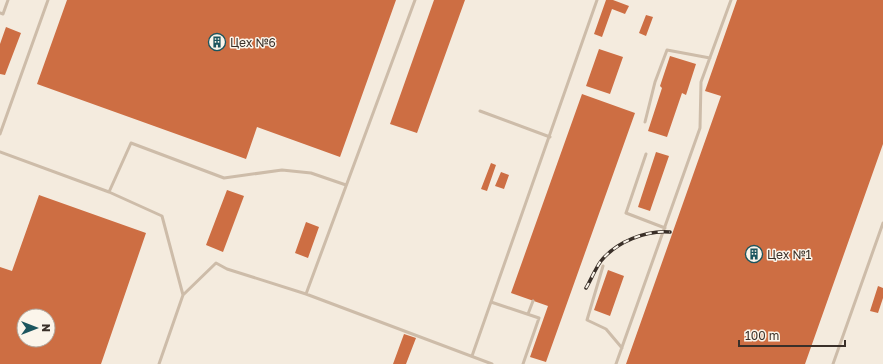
<svg xmlns="http://www.w3.org/2000/svg" width="883" height="364" viewBox="0 0 883 364" font-family="'Golos Text',sans-serif">
  <style>
    .building { fill: #cd6e43; fill-rule: evenodd }
    .lines { fill: none; stroke-linecap: round; stroke-linejoin: round }
    .lane { stroke: #cdbca9; stroke-width: 3 }
    .rail-casing { stroke: #3a3029; stroke-width: 3.5 }
    .rail { stroke: #fbf5eb; stroke-width: 2; stroke-dasharray: 6; stroke-linecap: butt }
    .labels { text-anchor: middle; dominant-baseline: central; stroke-width: 3; stroke-linejoin: round; paint-order: stroke }
    .poi-label { font-size: 12px; fill: #3a3029; stroke: #fbf5eb; text-anchor: start }
  </style>
  <rect width="100%" height="100%" fill="#f4ebde"/>
  <path class="building" d="M67,0H396L340,157L257,127L246,159L37,84Z
    M434,0H465L417,133L390,124Z
    M606,0H613L629,6L625,14L612,9L602,37L594,34Z
    M737,0H883V144L805,364H626L721,96L705,91Z
    M646,15L653,17L646,36L639,33Z
    M6,27L21,33L5,75L0,74V44Z
    M599,49L623,57L610,94L586,86Z
    M670,56L696,64L686,95L682,93L667,137L648,131L662,88L660,86Z
    M582,94L635,113L546,362L530,357L548,306L511,293Z
    M656,152L669,156L650,211L638,207Z
    M491,163L496,165L487,191L481,189Z
    M501,172L509,175L504,189L495,186Z
    M227,190L244,196L223,252L206,245Z
    M39,195L146,233L101,364H0V267L12,271ZM24,316H48V340H24Z
    M306,222L319,227L308,258L295,253Z
    M608,270L624,276L610,316L594,310Z
    M878,286L883,288V298L878,313L870,311Z
    M404,334L416,338L406,364H393Z"/>
  <g class="lines">
    <path class="lane" d="M0,13L3,14L8,0
      M480,111L550,137
      M645,122L655,82L667,50L710,58
      M0,134L48,0
      M0,152L109,192L162,216L183,295
      M646,154L626,213L665,228
      M109,192L131,143L224,178L282,170L311,173L346,185
      M603,266L587,320L606,329L622,348
      M306,294L415,0
      M491,302L539,318L523,364
      M528,314L533,301
      M472,356L597,0
      M159,364L183,295L216,263L227,269L306,294L492,364
      M616,364L700,128L701,82L731,0
      M833,364L883,223"/>
    <g class="rail-casing">
      <path id="rail" d="M586,288C591,280 595,269 601,261C616,242 646,230 670,232"/>
    </g>
    <use href="#rail" class="rail"/>
  </g>
  <defs>
    <g id="building-ring" transform="scale(0.9)"><circle r="9.5" fill="#fbf5eb" stroke="#1c555e" stroke-width="1.5"/><path d="M-4-6H4V6H1V3H-1V6H-4ZM-2.5-4.3h1.7v1.8h-1.7ZM.8-4.3h1.7v1.8H.8ZM-2.5-1h1.7V.8h-1.7ZM.8-1h1.7V.8H.8Z" fill="#1c555e"/></g>
  </defs>
  <g fill-rule="evenodd">
    <use href="#building-ring" x="217" y="42"/>
    <use href="#building-ring" x="754" y="254"/>
  </g>
  <g class="labels">
    <g class="poi-label">
      <text x="230" y="42">Цех №6</text>
      <text x="767" y="254">Цех №1</text>
    </g>
  </g>
  <g transform="translate(36 328) rotate(90)"><circle r="19" fill="#fbf5eb" stroke="#aea69d"/>
  <path d="M0-3L7 15L0 10L-7 15Z" fill="#1c555e"/>
  <text y="-6" font-size="11" font-weight="bold" text-anchor="middle" fill="#3a3029">N</text>
  </g>
  <path d="M739 340v6h106v-6" fill="none" stroke="#3a3029" stroke-width="2"/>
  <text x="745" y="340" font-size="12" fill="#3a3029" stroke="#fbf5eb" stroke-width="3" paint-order="stroke">100 m</text>
</svg>
